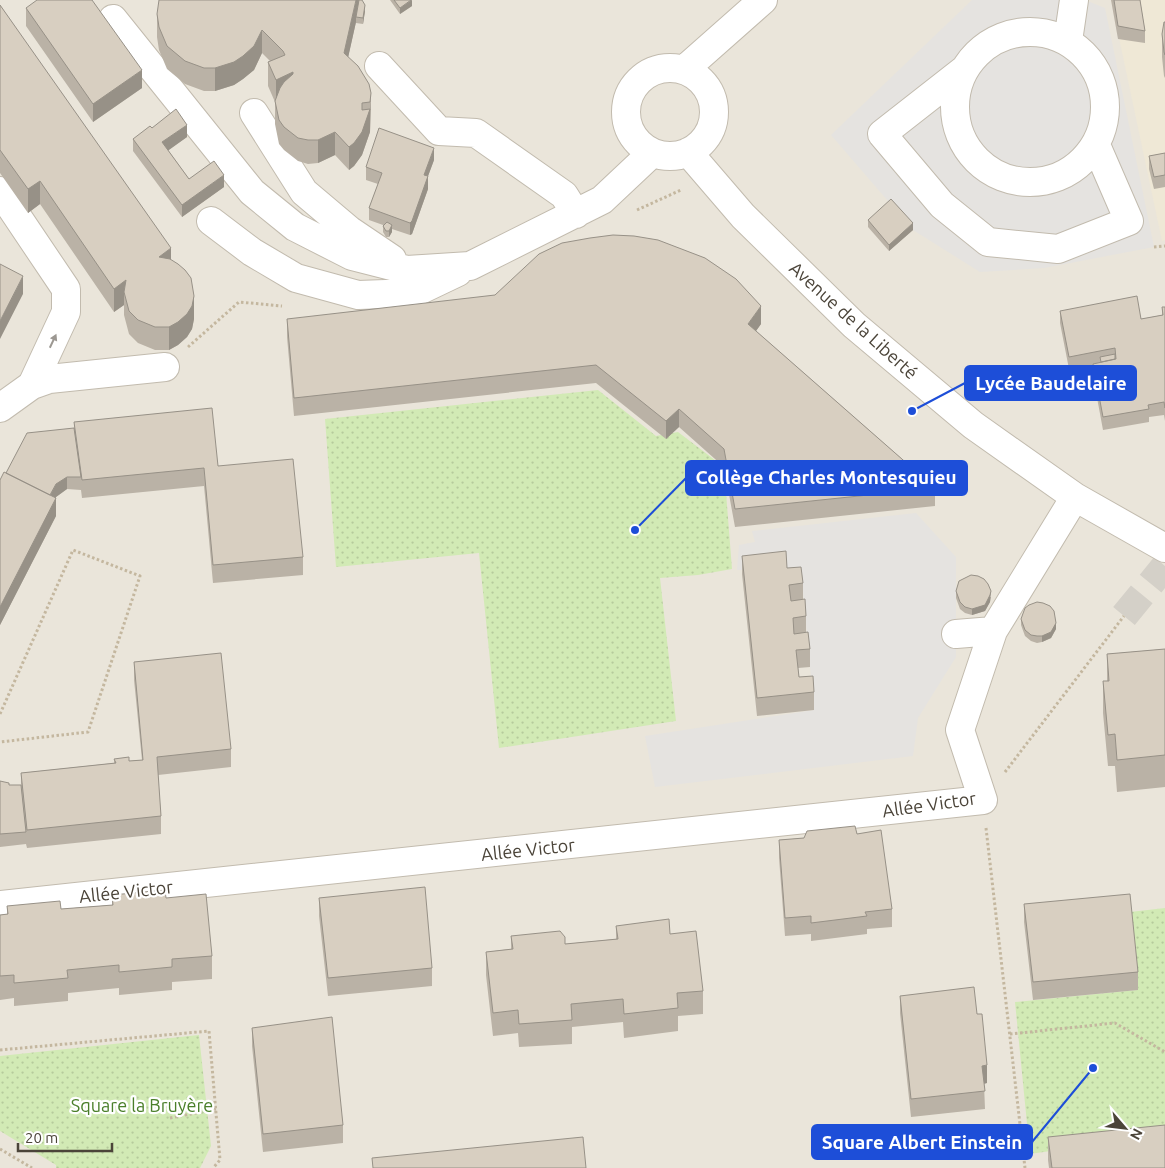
<svg xmlns="http://www.w3.org/2000/svg" width="1165" height="1168" viewBox="0 0 1165 1168" font-family="Ubuntu,sans-serif">
  <style>
    .residential { fill: #eae5da }
    .education { fill: #efe8d6 }
    .park { fill: url(#park-dots) }
    .parking { fill: #e5e3e0 }
    .lines { fill: none; stroke-linecap: round; stroke-linejoin: round }
    .minor-tunnel { stroke: #d4d0c8; stroke-width: 28; stroke-dasharray: 28 14; stroke-linecap: butt }
    .minor-casing { stroke: #c2bbae; stroke-width: 30 }
    .path { stroke: #c4b79f; stroke-width: 3; stroke-dasharray: 2.5 2.5; stroke-linecap: butt }
    .minor { stroke: #fff; stroke-width: 28 }
    .wall { fill: #bab2a6 }
    .shaded-wall { fill: #979187 }
    .building { fill: #d8cfc1; stroke: #979187 }
    .oneway { fill: #9c9892 }
    .labels { text-anchor: middle; dominant-baseline: central; stroke-width: 4.5; stroke-linejoin: round; paint-order: stroke }
    .street-label { font-size: 18px; fill: #4b4439; stroke: #fff }
    .park-label { font-size: 18px; fill: #4a7f2a; stroke: #fff }
    .leader { fill: none; stroke: #1d4ed8; stroke-width: 2 }
    .callout-dot { fill: #1d4ed8; stroke: #fff; stroke-width: 2 }
    .callout { fill: #1d4ed8; stroke: #1d4ed8; stroke-width: 2 }
    .callout-label { font-size: 19px; text-anchor: middle; font-weight: bold; fill: #fff }
  </style>
  <defs>
    <pattern id="park-dots" width="8" height="8" patternUnits="userSpaceOnUse" patternTransform="scale(1.25)"><rect width="8" height="8" fill="#d2eab5"/><path d="M2 2h.1M6 6h.1" fill="none" stroke="#b6ca9c" stroke-width="1.8" stroke-linecap="round"/></pattern>
  </defs>
  <rect width="100%" height="100%" fill="#f6f3ec"/>
  <path class="residential" d="M0,0H1165V1168H0Z"/>
  <path class="education" d="M1111,0H1165V240L1162,241Z"/>
  <path class="park" d="M598,390L656,436L678,432L724,467L732,569L698,575L660,578L676,721L499,748L479,553L336,567L325,419Z
    M1165,908V1134L1030,1154L1015,1002L1137,990L1130,912Z
    M199,1035L211,1146L200,1168H56V1165L0,1131V1056Z"/>
  <path class="parking" d="M972,0H1085L1105,8L1154,247L1044,268L980,272L913,230L831,135Z
    M916,513L956,557V657L918,718L913,756L655,787L645,736L814,710L801,570H737L739,545L755,542L752,531Z"/>
  <g class="lines">
    <path class="minor-tunnel" d="M1124,616L1165,566"/>
    <g class="minor-casing">
      <path id="minor" d="M113,19L252,192L295,227L352,256L407,270L470,266L602,200L652,153
        M955 107a75 75 0 1 1 150 0a75 75 0 1 1-150 0Z
        M1068,41L1074,0
        M379,66L439,131L476,133L564,195L576,214
        M626 112a44 44 0 1 1 88 0a44 44 0 1 1-88 0Z
        M685,69L763,0
        M965,69L882,134L942,205L988,242L1058,249L1129,221L1096,145
        M254,113L304,192L349,230L392,259
        M688,152L743,216L854,325L973,425L1075,497L1165,548
        M0,191L66,289V312L32,385
        M211,221L252,252L296,278L358,295L414,293L458,272
        M0,408L32,385L49,379L165,367
        M956,634L993,631
        M0,905L983,800L960,730L993,631L1075,497"/>
    </g>
    <path class="path" d="M637,210L681,190
      M1154,247L1165,246
      M188,347L239,302L282,306
      M0,714L73,550L140,576L88,732L0,742
      M1005,772L1124,616
      M986,828L1025,1168
      M1010,1034L1115,1023L1165,1052
      M0,1050L209,1031L220,1160L213,1168
      M170,1118L216,1109
      M0,1149L32,1168"/>
    <use href="#minor" class="minor"/>
  </g>
  <path class="wall" d="M390,0H412V6L400,14Z
    M1111,0H1140L1145,31V43L1118,39Z
    M0,5L171,260L194,319L192,329L187,337L178,345L169,350H155L138,343L129,334L124,315V305L114,312L40,204L28,213L0,173Z
    M26,8L142,88L93,122L26,26Z
    M365,11L363,24L356,23V22L348,57L371,93L370,132L362,155L354,166L349,170L335,155L318,163L308,164L298,161L284,150L279,144L275,124V102L268,86V62L270,61L262,53L254,70L243,79L234,85L215,91H204L185,84L167,69L159,50L157,37V14Z
    M1165,22V78L1164,76L1162,57V34Z
    M152,128L187,137L168,150L189,179L224,187L182,217L133,151V139Z
    M1165,153V187L1154,189L1149,169V156Z
    M434,160L428,176V189L412,234L410,235L392,229V232L389,237H386L383,232V225L369,220V208L378,184L366,180V167Z
    M868,220L913,230L889,251L868,227Z
    M1162,307H1165V421L1164,415L1149,417V422L1103,430L1093,376V365L1069,369L1060,323V311L1141,319L1162,315Z
    M287,319L761,324L756,331L935,488V506L735,527L724,467L679,427L666,439L596,383L294,416L287,337Z
    M74,422L218,466L303,557V575L213,583L204,486L82,498L81,490L67,489L56,497V516L0,625V480L6,473L74,428Z
    M742,556L787,568L803,583V599L806,616V632L810,649V667L798,668L799,677L814,692V710L757,716L742,574Z
    M956,591L991,597L990,602L985,611L972,615L965,613L960,609L956,598Z
    M1021,619L1056,629L1051,638L1042,642L1037,643L1031,641L1025,636L1021,625Z
    M1165,649V787L1117,792L1115,766H1108L1103,713V681H1107V654Z
    M134,662L231,749V767L158,775L161,816V834L27,848L26,844L0,847V781L9,785H21V773L114,763V759L129,761L142,760L134,680Z
    M857,834L892,909V927L867,929V934L811,941V934L785,936L779,858V840Z
    M112,895L212,956V979L172,982V990L119,995V988L68,993V1001L14,1006V998L0,1000V915L7,914V906L61,909L112,905Z
    M319,898L432,968V986L328,996L319,916Z
    M1024,904L1138,972V990L1033,1000L1024,922Z
    M616,926L670,934L703,991V1014L678,1016V1031L624,1038L623,1022L572,1027V1044L519,1047L518,1033L493,1036L486,975V952L511,949V936L565,944L616,939Z
    M900,996L977,1014L987,1083L984,1084L985,1109L911,1117L900,1013Z
    M252,1028L343,1125V1143L263,1152L252,1046Z
    M1048,1137L1165,1168H1049L1048,1160Z"/>
  <path class="shaded-wall" d="M356,0H360L356,17V22L344,76V53Z
    M412,0V6L400,14V8Z
    M365,5V11L363,24V18Z
    M262,30V53L254,70L243,79L234,85L215,91V68Z
    M142,70V88L93,122V104Z
    M293,72V95L276,103V80Z
    M371,93L370,132L362,155L354,166L349,170V147L370,109Z
    M187,125V137L162,155V142Z
    M335,132V155L318,163V140Z
    M434,148V160L424,187V175Z
    M224,175V187L182,217V205Z
    M428,176V189L412,234L410,235V223Z
    M40,181V204L28,213V189Z
    M913,223V230L889,251V245Z
    M392,225V232L389,237V231Z
    M171,248V271L159,257Z
    M23,276V294L0,339V321Z
    M126,280L124,292V305L114,312V289Z
    M194,296V319L192,329L187,337L178,345L169,350V327Z
    M761,306V324L748,342V324Z
    M679,409V427L666,439V421Z
    M67,477V489L56,497L48,512V500L56,484Z
    M56,498V516L0,625V607Z
    M991,591L990,602L985,611L972,615V609Z
    M1056,623V629L1051,638L1042,642V636Z
    M987,1065V1083L982,1084V1066Z"/>
  <path class="building" d="M37,0H92L142,70L93,104L26,8Z
    M159,0H356L344,53L358,66L369,84L371,93L370,102L362,103V110L370,109L362,132L354,143L349,147L335,132L318,140H308L298,138L284,127L279,120L275,101L280,88L284,82L293,74V72L276,80L268,62L285,55L283,51L262,30L254,46L243,56L234,62L215,68H204L185,61L167,46L159,27L157,14Z
    M359,0H362L365,5L363,18L356,17Z
    M394,0H411L400,8Z
    M1114,0H1140L1145,31L1118,26Z
    M0,5L171,248L159,257L170,259L178,264L185,270L191,278L194,296L192,306L187,314L178,322L169,327H155L138,320L129,311L124,292L126,280L114,289L40,181L28,189L0,150Z
    M1164,22H1165V55L1164,52L1162,34Z
    M176,109L187,125L162,142L189,179L214,161L224,175L182,205L133,139L150,126L152,128Z
    M379,128L434,148L424,175L428,176L412,221L410,223L369,208L382,173L366,167Z
    M1165,153V175L1154,177L1149,156Z
    M891,199L913,223L889,245L868,220Z
    M387,222L392,225L389,231H386L383,226Z
    M613,235L634,236L658,240L705,258L736,279L761,306L748,324L935,488L735,509L724,449L679,409L666,421L596,365L294,398L287,319L495,295L539,254L562,243L590,238Z
    M0,264L23,276L0,321Z
    M1137,296L1141,319L1163,315L1162,307H1165V408L1164,402L1148,405L1149,409L1103,417L1093,364L1116,359L1115,348L1069,357L1060,311Z
    M1115,354V359L1101,362L1100,357Z
    M212,408L218,466L293,459L303,557L213,565L204,468L82,480L74,422Z
    M74,428L81,477H67L56,484L50,495L6,473L27,433Z
    M4,472L56,498L0,607V480Z
    M786,551L787,568L801,567L803,583L789,585L791,601L805,599L806,616L793,618L794,634L808,632L810,649L796,650L799,677L813,676L814,692L757,698L742,556Z
    M971,575L978,576L984,579L988,584L991,591L990,595L985,605L972,609L965,607L960,602L956,591L959,581Z
    M1037,602L1043,603L1050,606L1054,611L1056,623L1051,632L1042,636H1037L1031,635L1025,630L1021,619L1025,608L1029,605Z
    M1165,649V755L1117,760L1115,734L1108,735L1103,681H1109L1107,654Z
    M221,653L231,749L157,757L161,816L27,830L21,773L116,763L114,759L129,757V761L143,760L134,662Z
    M0,781L9,783V785H21L26,832L0,834Z
    M855,826L857,834L881,830L892,909L865,912L867,916L811,923V916L785,918L779,840L804,838L807,831Z
    M425,887L432,968L328,978L319,898Z
    M165,890L166,898L206,894L212,956L172,959V967L119,972V965L67,970L68,978L14,983V975L0,976V915L8,914L7,906L60,901L61,909L113,905L112,895Z
    M1130,894L1138,972L1033,982L1024,904Z
    M669,919L670,934L696,931L703,991L677,993L678,1008L624,1014L623,999L571,1004L572,1020L519,1024L518,1010L493,1013L486,952L513,949L511,936L560,931L565,937V944L618,939L616,926Z
    M974,987L977,1014H982L987,1065L982,1066L985,1091L911,1099L900,996Z
    M332,1017L343,1125L263,1134L252,1028Z
    M1165,1125V1168H1052L1048,1137Z
    M583,1137L586,1168H373L372,1158Z"/>
  <defs><path id="oneway-solid" d="M-6-.8H1V-3.2L6.5 0L1 3.2V.8H-6Z" transform="scale(1.25)"/></defs>
  <use class="oneway" href="#oneway-solid" transform="translate(53 341) rotate(-65)"/>
  <g class="labels">
    <g class="street-label">
      <text transform="translate(854 320) rotate(42)">Avenue de la Liberté</text>
      <text transform="translate(929 804) rotate(-8)">Allée Victor</text>
      <text transform="translate(528 849) rotate(-6)">Allée Victor</text>
      <text transform="translate(126 891) rotate(-6)">Allée Victor</text>
    </g>
    <g class="park-label">
      <text x="142" y="1105">Square la Bruyère</text>
    </g>
  </g>
  <path class="leader" d="M912 411L965 383M635 530L686 478M1093 1068L1032 1142"/>
  <g class="callout-dot">
    <circle cx="912" cy="411" r="5"/>
    <circle cx="635" cy="530" r="5"/>
    <circle cx="1093" cy="1068" r="5"/>
  </g>
  <g class="callout">
    <rect x="965" y="366" width="171" height="34" rx="5"/>
    <rect x="686" y="461" width="281" height="34" rx="5"/>
    <rect x="812" y="1125" width="220" height="34" rx="5"/>
  </g>
  <g class="callout-label">
    <text x="1051" y="390">Lycée Baudelaire</text>
    <text x="826" y="484">Collège Charles Montesquieu</text>
    <text x="922" y="1149">Square Albert Einstein</text>
  </g>
  <g transform="translate(1125 1128) rotate(118)" stroke="#ffffff" stroke-width="4" paint-order="stroke">
  <path d="M0-4L9 19L0 12L-9 19Z" fill="#4b4439"/>
  <text y="-8" font-size="14" font-weight="bold" text-anchor="middle" fill="#4b4439">N</text>
  </g>
  <path d="M18 1143v8h94v-8" fill="none" stroke="#4b4439" stroke-width="2.5"/>
  <text x="25" y="1143" font-size="15" fill="#4b4439" stroke="#ffffff" stroke-width="4" paint-order="stroke">20 m</text>
</svg>
